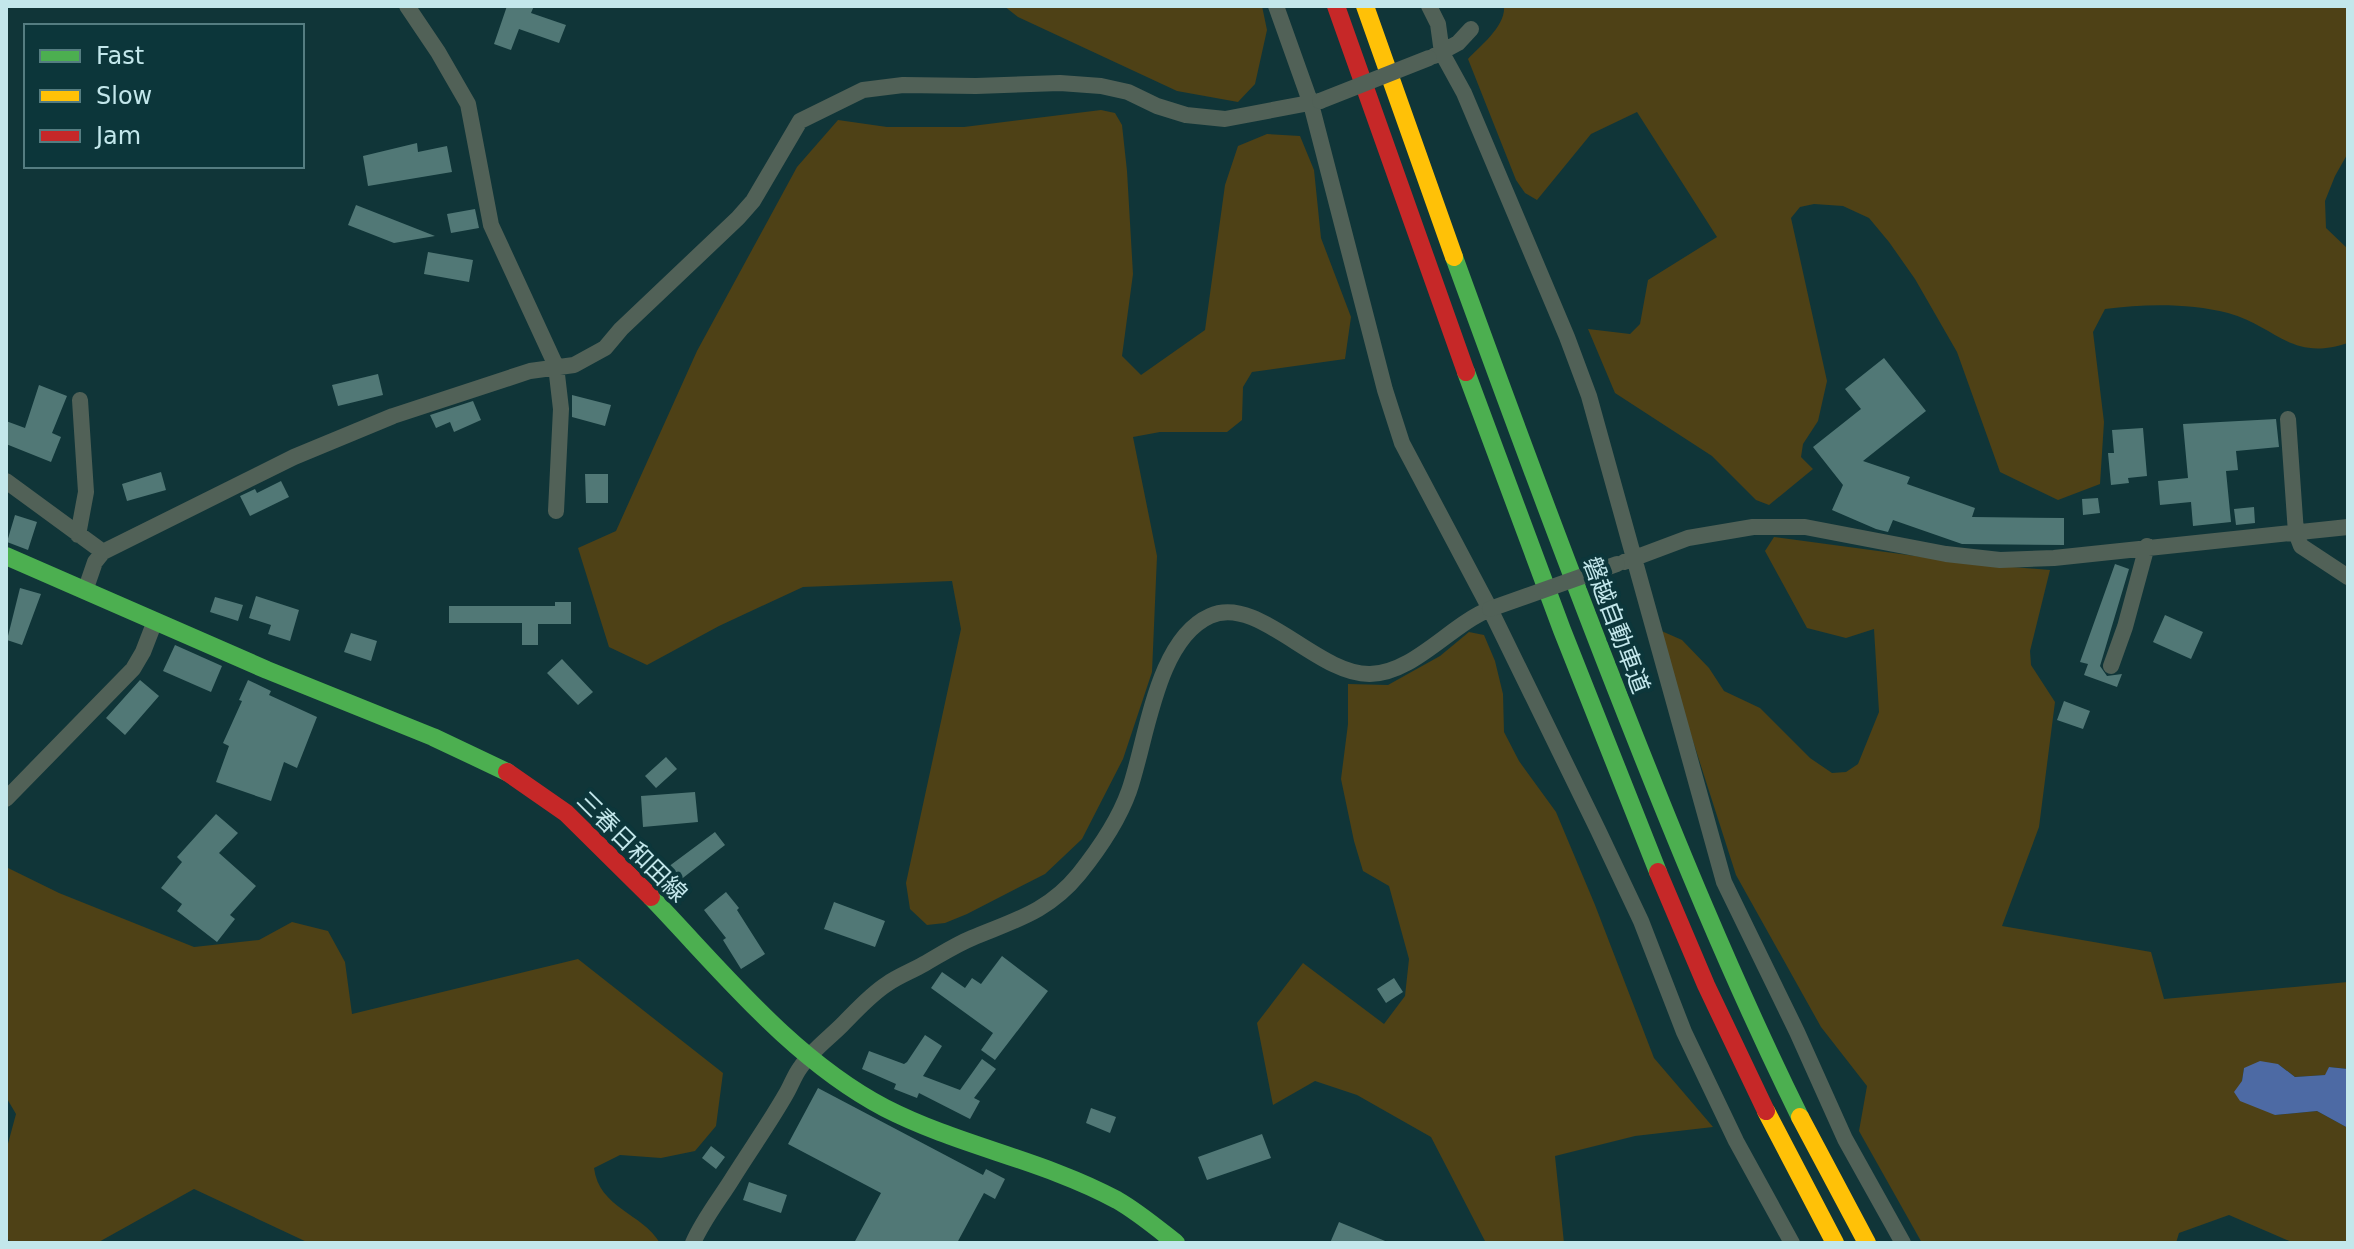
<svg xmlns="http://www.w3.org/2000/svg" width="2354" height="1249" viewBox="0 0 2354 1249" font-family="'DejaVu Sans','Noto Sans JP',sans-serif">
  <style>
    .green { fill: #4e4116 }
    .water { fill: #4d6aa4 }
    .building { fill: #517876 }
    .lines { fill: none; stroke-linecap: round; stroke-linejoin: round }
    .street { stroke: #516157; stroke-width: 16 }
    .fast { stroke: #4caf50; stroke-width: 18 }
    .slow { stroke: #ffc107; stroke-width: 18 }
    .jam { stroke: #c62828; stroke-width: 18 }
    .street-bridge { stroke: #516157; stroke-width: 16 }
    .labels { text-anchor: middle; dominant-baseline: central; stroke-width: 8; stroke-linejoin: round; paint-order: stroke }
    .street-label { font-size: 24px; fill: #c3e7eb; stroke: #0c363a }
  </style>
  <rect width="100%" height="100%" fill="#103538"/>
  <path class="green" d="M1004,6H1262L1267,30L1255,84L1238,102L1177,91L1018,17Z
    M1504,6H2348V153L2335,176L2325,201L2326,228L2348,249V343C2290,362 2278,327 2228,313C2188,303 2145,304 2105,309L2093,332L2104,422L2100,484L2058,500L2000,472L1957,352L1915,279L1889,242L1869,218L1843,206L1814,204L1800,207L1791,218L1827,381L1818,421L1803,444L1801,457L1813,469L1769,505L1756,500L1712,456L1615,393L1588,329L1630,334L1640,324L1648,280L1717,237L1637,112L1591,134L1537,200L1525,193L1516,180L1468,59C1480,46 1506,26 1504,6Z
    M1101,110L1115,113L1122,125L1127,171L1133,274L1122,356L1141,375L1205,330L1225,185L1238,146L1267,134L1300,136L1314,170L1321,238L1351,317L1345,359L1252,372L1243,387L1242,420L1227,432H1160L1133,437L1157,556L1152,672L1123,759L1082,839L1045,874L967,914L945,923L927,925L910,909L906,883L961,629L952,581L803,587L719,626L647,665L609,647L578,548L616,531L697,351L797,167L838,120L887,127H964Z
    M1774,537L1975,564L2050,570L2030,651L2031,665L2055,702L2039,827L2002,926L2151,952L2164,999L2348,982V1069L2329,1067L2326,1075L2295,1077L2278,1064L2244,1068L2242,1081L2275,1115L2317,1111L2348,1128V1243H2294L2229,1215L2179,1233L2176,1243H1922L1859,1131L1867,1086L1821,1027L1736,875L1657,629L1682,640L1709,668L1724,691L1760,708L1810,758L1832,773L1846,772L1858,764L1879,712L1874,629L1846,638L1807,628L1765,551Z
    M1469,632L1484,635L1495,661L1503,694L1504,732L1519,761L1556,812L1595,905L1654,1058L1713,1127L1635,1136L1555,1156L1564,1243H1486L1431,1137L1357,1095L1315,1081L1273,1105L1257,1023L1303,963L1384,1024L1405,996L1409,959L1389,886L1363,871L1354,841L1341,779L1348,724V684L1388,685L1440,656Z
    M6,867L59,893L194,947L259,940L292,922L328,931L345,962L352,1014L578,959L723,1073L716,1126L695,1151L661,1158L620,1155L594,1168C599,1208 642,1213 660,1243H439L431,1241L309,1243L194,1189L97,1243H13L6,1238V1151L16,1114L6,1097Z"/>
  <path class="water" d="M2260,1061L2278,1064L2295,1077L2325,1075L2329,1067L2348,1069V1128L2317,1111L2275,1115L2240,1101L2234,1092L2242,1081L2244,1068Z"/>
  <path class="building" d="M507,6H534L531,13L566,25L559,43L519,29L511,50L494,44Z
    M417,143L418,152L447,146L452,172L368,186L363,156Z
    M356,205L379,214L435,236L394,243L348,225Z
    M475,209L479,228L451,233L447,214Z
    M428,252L473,260L469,282L424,274Z
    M1884,358L1926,411L1863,461L1910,477L1907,484L1975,508L1972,517L2064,518V545L1962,544L1893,520L1888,532L1876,529L1832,510L1843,485L1813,447L1861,409L1845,389Z
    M378,374L383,395L338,406L332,385Z
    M39,385L67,396L52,433L61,437L51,462L6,444V421L25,428Z
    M572,395L611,405L605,426L572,417Z
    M473,401L481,420L454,432L450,422L436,428L430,415Z
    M2276,419L2279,447L2236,451L2238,470L2226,471L2231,522L2193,526L2191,502L2160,505L2158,481L2188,478L2183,424Z
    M2143,428L2147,476L2128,478L2129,483L2111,485L2108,453H2114L2112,430Z
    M161,472L166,490L127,501L122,484Z
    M585,474H608V503H586Z
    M281,481L289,497L250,516L240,496L255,489L257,493Z
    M2098,498L2100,513L2083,515L2082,499Z
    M2254,507L2255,523L2236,525L2234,509Z
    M15,515L37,522L28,550L7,542Z
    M2115,564L2129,569L2100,666L2107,676L2122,674L2117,687L2084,675L2088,664L2080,662Z
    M20,588L41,594L22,645L7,640Z
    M256,596L299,610L290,641L268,634L271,625L249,618Z
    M215,597L243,605L238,621L210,612Z
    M555,602H571V624H538V645H522V623H449V606H555Z
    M2165,615L2203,632L2191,659L2153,642Z
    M351,633L377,641L371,661L344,652Z
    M175,645L222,666L211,692L163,671Z
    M562,659L593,692L578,705L547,673Z
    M140,680L159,696L125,735L106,718Z
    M248,680L271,691L269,695L317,717L297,768L284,762L271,801L216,782L229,746L223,743L242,701L239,700Z
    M2064,701L2090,711L2083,729L2057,720Z
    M666,757L677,769L656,788L645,776Z
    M695,792L698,822L643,827L641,796Z
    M216,814L238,833L219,853L256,886L230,915L235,919L217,942L177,911L182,904L161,888L182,862L177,857Z
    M715,832L725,845L679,881L668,867Z
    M726,892L739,908L737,910L765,954L741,969L723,940L726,938L704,910Z
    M834,902L885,921L875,947L824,929Z
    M1002,956L1048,991L995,1060L981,1050L993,1033L931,988L942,972L965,988L972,978L981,984Z
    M1394,978L1403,992L1386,1003L1377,989Z
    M925,1035L942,1046L923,1076L960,1090L982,1059L996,1069L974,1098L980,1101L970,1119L919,1093L917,1098L894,1089L896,1084L862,1069L869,1051L904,1064L907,1062Z
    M818,1088L983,1175L986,1169L1005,1179L995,1199L984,1193L957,1243H854L881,1193L788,1144Z
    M1091,1108L1116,1117L1110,1133L1086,1123Z
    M1262,1134L1271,1158L1207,1180L1198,1157Z
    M711,1146L725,1157L716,1169L702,1158Z
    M749,1182L787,1195L781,1213L743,1200Z
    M1339,1222L1390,1243H1330Z"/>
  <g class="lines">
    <path class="street" d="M407,6L438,52L468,104L491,225L556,366L561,409L556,511
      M1276,6L1311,104L1385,390L1402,443L1490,609L1598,830L1641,921L1684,1032L1736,1141L1792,1243
      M1429,6L1438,24L1442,53L1464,93L1567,337L1589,396L1724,882L1797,1032L1845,1139L1903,1243
      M1434,56L1458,43L1471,29
      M2288,419L2296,533L2301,546L2348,577
      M6,481L103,552
      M78,535L86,492L80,400
      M1624,562L1688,538L1753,527H1805L1946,554L2000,560L2054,558L2348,527
      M85,591L95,562L103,552L294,457L393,416L530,371L574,365L605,348L621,329L738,218L753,201L800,121L863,90L903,85L976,86L1060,83L1101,86L1128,92L1157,106L1186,115L1225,119L1320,101
      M2111,666L2125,627L2147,546
      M6,799L133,669L143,652L155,621
      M693,1243C704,1218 720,1199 734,1176C751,1149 770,1122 786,1094C791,1086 794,1076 800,1068C811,1051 828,1039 842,1025C857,1010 870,995 887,984C898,976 912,971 924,964C940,955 955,945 972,938C1015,920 1048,912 1079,874C1099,849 1118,822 1129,791C1147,740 1156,640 1210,616C1258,594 1317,675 1370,674C1414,673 1450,625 1490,609"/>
    <path class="fast" d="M1454,257C1507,403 1561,549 1618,694C1674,837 1732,979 1800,1117
      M1466,372L1562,630L1658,872
      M6,556L267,670L433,737L507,772
      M651,897C723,972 792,1059 885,1108C959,1146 1043,1160 1117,1200C1138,1212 1157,1228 1176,1243"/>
    <path class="slow" d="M1365,6L1454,257
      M1766,1111L1835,1243
      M1800,1117L1867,1243"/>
    <path class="jam" d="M1336,6L1466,372
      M507,772L566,813L651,897
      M1658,872L1706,985L1766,1111"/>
    <path class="street-bridge" d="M1320,101L1429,58
      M1490,609L1617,564"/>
  </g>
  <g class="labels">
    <g class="street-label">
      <text transform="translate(1616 625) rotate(69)">磐越自動車道</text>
      <text transform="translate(632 847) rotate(45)">三春日和田線</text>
    </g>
  </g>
  <rect width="2354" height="1249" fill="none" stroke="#c3e7eb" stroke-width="16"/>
  <rect x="24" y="24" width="280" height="144" fill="#0c363a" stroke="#557d81" stroke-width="2"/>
  <rect x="40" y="50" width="40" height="12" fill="#4caf50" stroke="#557d81" stroke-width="2"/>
  <text x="96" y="64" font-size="24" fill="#c3e7eb">Fast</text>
  <rect x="40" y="90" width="40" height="12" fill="#ffc107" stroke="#557d81" stroke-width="2"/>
  <text x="96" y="104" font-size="24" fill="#c3e7eb">Slow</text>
  <rect x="40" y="130" width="40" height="12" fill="#c62828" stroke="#557d81" stroke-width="2"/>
  <text x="96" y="144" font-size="24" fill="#c3e7eb">Jam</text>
</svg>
